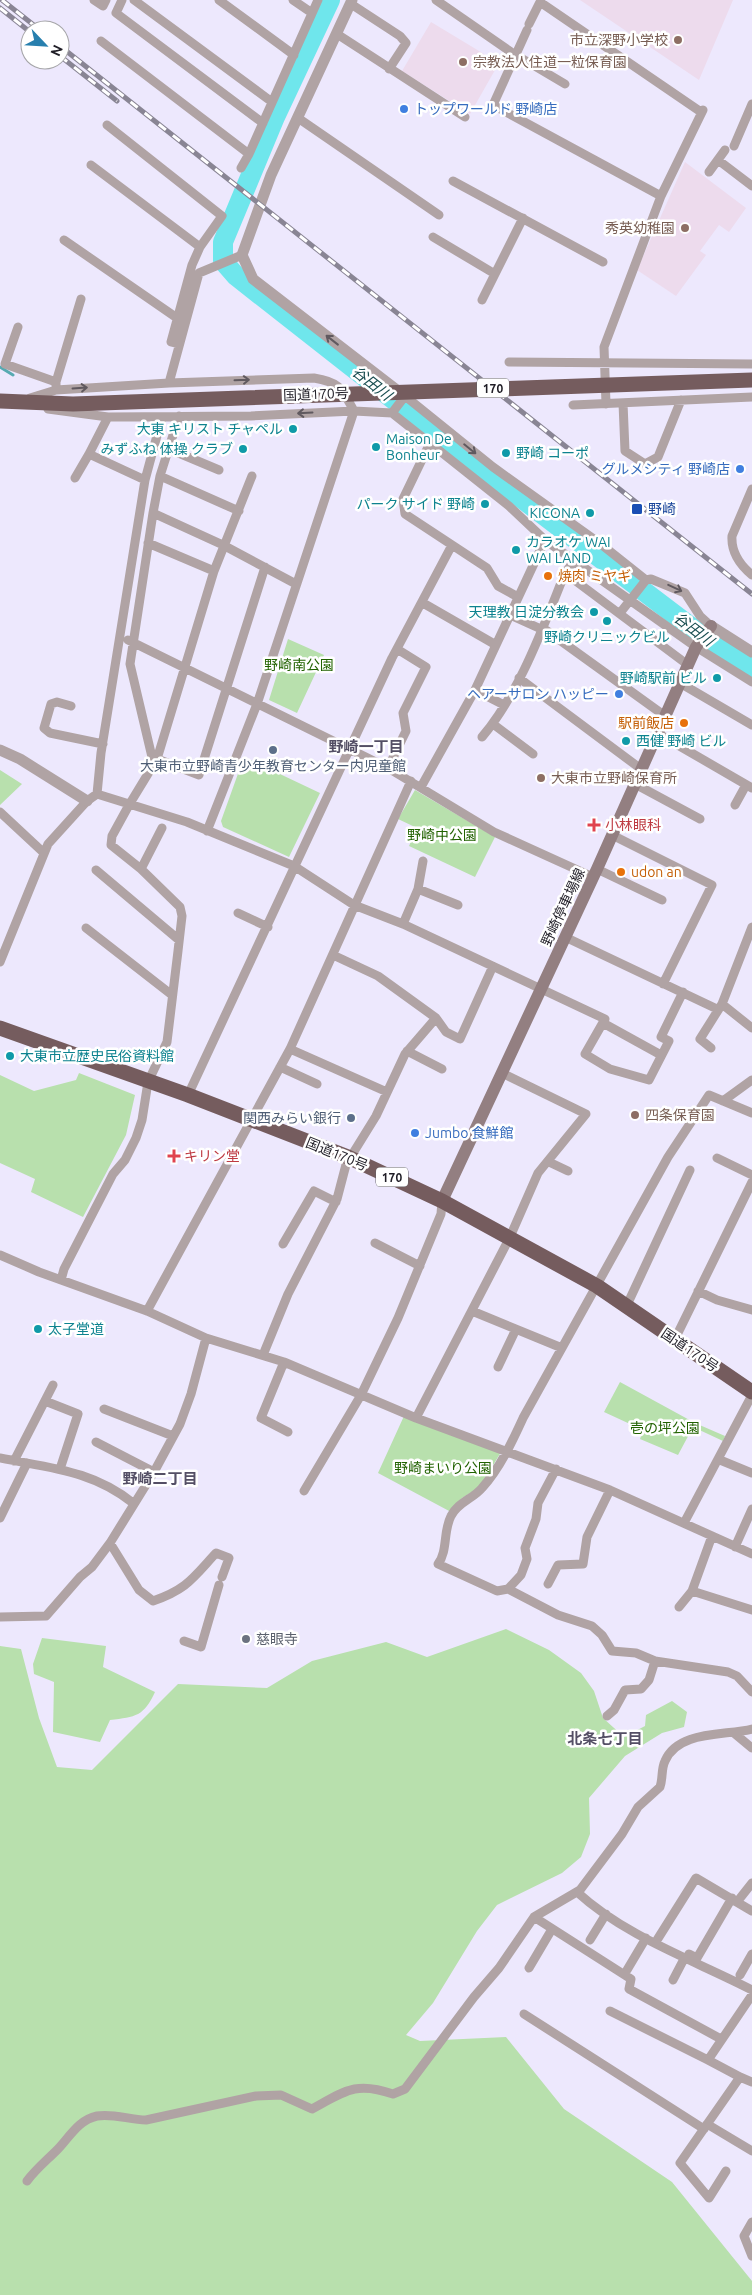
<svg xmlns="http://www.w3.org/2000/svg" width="752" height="2295" viewBox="0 0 752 2295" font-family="Ubuntu,'Noto Sans JP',sans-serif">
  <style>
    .education { fill: #eddbed }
    .green { fill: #b8e0ad }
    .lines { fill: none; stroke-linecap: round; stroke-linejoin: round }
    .stream { stroke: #57aab1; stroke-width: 3 }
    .river { stroke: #6fe6ec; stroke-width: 20 }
    .minor { stroke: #b0a3a4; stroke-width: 9 }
    .tertiary { stroke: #b0a3a4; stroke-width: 11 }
    .secondary { stroke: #937f81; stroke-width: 12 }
    .trunk { stroke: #755c5e; stroke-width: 15 }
    .rail-casing { stroke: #898594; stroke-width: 5 }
    .rail { stroke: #fff; stroke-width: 3; stroke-dasharray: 9; stroke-linecap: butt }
    .oneway { stroke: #60595f }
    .education-dot { fill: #8d6e63; stroke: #fff; stroke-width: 2 }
    .shop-dot { fill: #3f7fe0; stroke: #fff; stroke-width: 2 }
    .culture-dot { fill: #0f9aa8; stroke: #fff; stroke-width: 2 }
    .transit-dot { fill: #1a4fb4; stroke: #fff; stroke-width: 2 }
    .food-dot { fill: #e8710a; stroke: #fff; stroke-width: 2 }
    .service-dot { fill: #5c6f8a; stroke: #fff; stroke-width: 2 }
    .health-dot { fill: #e0444e; stroke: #fff; stroke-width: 2 }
    .worship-dot { fill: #6b7280; stroke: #fff; stroke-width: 2 }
    .labels { text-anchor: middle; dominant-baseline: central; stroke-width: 5; stroke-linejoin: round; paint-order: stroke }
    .shield { fill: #fff; stroke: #626167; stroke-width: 1 }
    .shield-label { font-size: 12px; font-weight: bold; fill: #1f1d26 }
    .education-label { font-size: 14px; fill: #785e54; stroke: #fff; text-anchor: start }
    .shop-label { font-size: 14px; fill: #366cbe; stroke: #fff; text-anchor: start }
    .street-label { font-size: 14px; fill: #1f1d26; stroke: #fff }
    .culture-label { font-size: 14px; fill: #0d838f; stroke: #fff; text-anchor: end }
    .transit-label { font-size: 14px; fill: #164399; stroke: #fff; text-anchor: start }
    .food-label { font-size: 14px; fill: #c56008; stroke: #fff; text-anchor: start }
    .park-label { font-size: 14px; fill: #216200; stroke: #fff }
    .service-label { font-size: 14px; fill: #4e5e75; stroke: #fff }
    .health-label { font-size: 14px; fill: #be3a42; stroke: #fff; text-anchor: start }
    .worship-label { font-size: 14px; fill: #5b616d; stroke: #fff; text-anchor: start }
    .water-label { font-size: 15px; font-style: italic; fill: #184d50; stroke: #fff }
    .neighbourhood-label { font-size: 15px; font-weight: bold; fill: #544f65; stroke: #fff }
  </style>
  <rect width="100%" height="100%" fill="#ede8fd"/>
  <path class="education" d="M580,0H733L699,80Z
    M431,22L499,63L470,114L402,71Z
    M685,162L746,208L729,232L719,225L700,251L706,255L676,296L637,270Z"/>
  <path class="green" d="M288,639L324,655L297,713L269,700Z
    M244,757L320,793L289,857L223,827L221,821Z
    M0,770L22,784L0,805Z
    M415,790L495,837L475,877L409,846L417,828L398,819Z
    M79,1073L135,1095L126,1135L83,1217L31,1192L35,1179L0,1163V1075L34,1091L76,1080Z
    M620,1382L695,1423L725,1436L723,1441L693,1427L678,1455L640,1439L643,1430L604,1412Z
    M404,1416L501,1452L480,1487L462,1498L451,1512L378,1473Z
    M506,1629L549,1650L581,1673L594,1691L603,1718L624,1737L645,1726L646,1715L672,1701L687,1712L684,1727L662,1733L625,1756L589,1798L590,1834L581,1857L562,1873L497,1905L477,1931L433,2003L406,2035L420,2041L506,2037L564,2109L672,2182L752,2281V2295H0V1646L21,1649L39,1718L57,1767L92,1770L178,1684L267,1688L312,1661L386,1642L427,1657Z
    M42,1638L106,1646L103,1667L155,1692C144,1716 136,1717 110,1720L100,1742L53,1732L54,1682L34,1674L33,1664Z"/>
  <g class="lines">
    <path class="stream" d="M0,367L13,375"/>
    <path class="river" d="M330,0L275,117L223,242V261L236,276L450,444L712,643L752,669"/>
    <path class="minor" d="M94,0L103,6L106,0
      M122,0L116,13L263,123
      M134,0L272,102
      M219,0L294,55
      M293,0L312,13
      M436,0L511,52L565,84
      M540,2L701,112
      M351,4L400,36L406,43L389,69
      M529,24L541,0
      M527,30L493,105L661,196
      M337,34L465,117
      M101,41L249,154
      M298,118L439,215
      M107,125L222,216L200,247L192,265L171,342L179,344
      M734,146L752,104
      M718,160L752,186
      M91,165L200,247
      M241,168L249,154L318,0
      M709,172L725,150
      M453,181L603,262
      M433,237L495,274
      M64,240L177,318
      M482,300L523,218
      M18,327L5,364L56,382V390
      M509,362L752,364
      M56,382L81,299
      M169,383L199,273L242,255
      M30,398L56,390L169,383L314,378C340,382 342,389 354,411L257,704L207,831
      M623,403L625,451L645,464L658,457L681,400
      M606,404L604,347L661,196L703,110
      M573,405L752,397
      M48,409L108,417L251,416L354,411L392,413L509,506L545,540L696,647L752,682
      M392,413L405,396L493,467L602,545L646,580L651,579L685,593L700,616L711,626
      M179,416L160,476L153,513L130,664L152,757L199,775L265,567
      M108,417L89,454L145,480
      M430,443L403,499L405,514L487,568L498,586L518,597
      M169,449L219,470
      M160,476L239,511
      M75,478L89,454
      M752,489L732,536C731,552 740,565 752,575
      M153,513L223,545L296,584
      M148,543L214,571
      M565,573L688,665
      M423,603L496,645
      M620,613L646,580
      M510,615L541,629
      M543,628L665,716
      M128,640L388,768L494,832L593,877
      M519,678L641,769
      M680,683L752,725
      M475,690L504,705
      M71,706L57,702L51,704L44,728L50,733L103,744
      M493,724L533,754
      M657,733L752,788
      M482,737C520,692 543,627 565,573L575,560
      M388,768L406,731L403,713L426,667L397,649
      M635,784L700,819
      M421,787L475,690L545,540
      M97,794L187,822L294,866L354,905L403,924L605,1019L585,1054L610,1069L649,1080L669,1041L661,1037L683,992
      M735,805L746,785
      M0,812L44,853
      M612,835L712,885L663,984
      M141,869L162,828
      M597,869L662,900
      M96,870L179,940
      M418,889L458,905
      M238,913L268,927
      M403,924L418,889L423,861
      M86,928L172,995
      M565,937L717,1009
      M333,955L378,976L436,1018L446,1032L460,1039L493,966
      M0,962L48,844L87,801L97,794L101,753L145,480L162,417
      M722,1004L752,1028
      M603,1023L661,1055
      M711,1048L700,1039L722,1004L752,927
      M290,1049L387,1092
      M407,1051L442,1069
      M280,1067L317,1084
      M188,1095L392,658L452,545
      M723,1101L752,1080
      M752,1113L709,1095L668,1157L523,1418C512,1442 500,1468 482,1488C473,1499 458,1502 451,1516C443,1531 448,1551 438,1564L497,1591L508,1589L558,1615L592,1626L602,1635L612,1651L636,1653L655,1661L728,1672L737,1676L752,1692
      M350,1158L376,1116L405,1054L436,1018
      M717,1158L752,1175
      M549,1162L568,1171
      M375,1243L420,1266
      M283,1244L314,1191L336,1202
      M0,1255L39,1272L147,1311L206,1338L284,1362L416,1418L610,1490L752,1554
      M61,1280L64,1269L113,1174L125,1160L136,1138L142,1120L148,1082L167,1042L178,951L182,916L180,907L141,869L111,845L112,836L129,805L157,759L214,571L252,476
      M698,1291L717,1300L752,1310
      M627,1305L690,1170
      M147,1311L290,1049L411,781
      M472,1311L562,1348
      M674,1341L752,1182
      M263,1355L288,1294L337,1199L348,1157
      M284,1362L261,1418L288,1432
      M498,1367L516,1329
      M45,1401L78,1414L60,1469
      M104,1409L173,1436
      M416,1418L510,1237L538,1173L586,1114L502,1073
      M96,1442L154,1472
      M0,1458C49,1468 92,1470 133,1503
      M720,1460L752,1473
      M14,1461L53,1385
      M304,1491L361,1395L398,1318L441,1214L442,1201
      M0,1518L27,1463
      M684,1523L752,1395
      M110,1543L139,1590L153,1601C187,1589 192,1579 216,1553L229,1558L222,1577
      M735,1547L752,1509
      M548,1584L558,1565L583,1564L587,1537L610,1490
      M508,1589L521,1575L527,1559L525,1548L536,1519L538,1503L556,1469
      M692,1591L752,1610
      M679,1607L692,1591L712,1536
      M0,1617L46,1616L80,1577L92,1567L110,1543L154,1472L180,1424L191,1394L206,1338
      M184,1641L201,1647L219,1585
      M607,1716L614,1710L625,1690L641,1689L649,1680L655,1661
      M734,1733L752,1748
      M577,1892C626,1937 694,1960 752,1990
      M737,1902L752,1883
      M534,1917L631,1979L629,1989L721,2039
      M590,1940L606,1914
      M657,1940L696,1878L752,1911
      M689,1954L697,1958L732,1898
      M529,1968L552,1929
      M627,1970L646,1938
      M740,1975L752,1954
      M673,1980L685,1957
      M610,2011L708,2060
      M524,2014L704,2129
      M740,2077L752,2082
      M707,2124L752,2151
      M726,2171L709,2198L680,2163L740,2077L708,2060L752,1995
      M27,2181C36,2169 46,2161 57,2150C69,2138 78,2120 97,2116C113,2113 130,2120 146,2120L256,2096L281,2095L312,2109C345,2091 356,2081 393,2094L405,2089L474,1997L499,1968L534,1917L580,1890L622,1834L638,1807L660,1787C663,1779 661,1769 665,1761C678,1730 725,1736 752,1729
      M752,2222L744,2236L752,2256"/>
    <path class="tertiary" d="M352,0L271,175L242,255L253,279L402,394
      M711,626L752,652
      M0,750L20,759L87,801"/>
    <path class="secondary" d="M442,1201L597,869L696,647L711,626"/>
    <path class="trunk" d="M0,401L73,404L752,380
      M0,1028L188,1095L348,1157L442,1201L597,1286L752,1392"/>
    <g class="rail-casing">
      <path id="rail" d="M2,0L40,30
        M0,8L30,32
        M60,46L752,594
        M60,56L117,101"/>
    </g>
    <use href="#rail" class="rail"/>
  </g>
  <defs><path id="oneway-shaft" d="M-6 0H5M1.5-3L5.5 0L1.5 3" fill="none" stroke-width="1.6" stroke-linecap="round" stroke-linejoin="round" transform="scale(1.25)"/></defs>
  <g class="oneway">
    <use href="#oneway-shaft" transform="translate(332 340) rotate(-142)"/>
    <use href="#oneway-shaft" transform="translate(242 380) rotate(-2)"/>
    <use href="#oneway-shaft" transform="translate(80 388) rotate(-4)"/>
    <use href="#oneway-shaft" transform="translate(305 413) rotate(177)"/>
    <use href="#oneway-shaft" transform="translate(470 449) rotate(39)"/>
    <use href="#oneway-shaft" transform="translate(675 588) rotate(25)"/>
  </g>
  <g class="education-dot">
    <circle cx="678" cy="40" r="5"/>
    <circle cx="463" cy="62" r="5"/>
    <circle cx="685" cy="228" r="5"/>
    <circle cx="541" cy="778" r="5"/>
    <circle cx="635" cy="1115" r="5"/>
  </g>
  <g class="shop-dot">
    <circle cx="404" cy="109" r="5"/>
    <circle cx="740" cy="469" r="5"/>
    <circle cx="619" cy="694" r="5"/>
    <circle cx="415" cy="1133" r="5"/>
  </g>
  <g class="culture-dot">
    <circle cx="293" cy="429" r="5"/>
    <circle cx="376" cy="447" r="5"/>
    <circle cx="243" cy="449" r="5"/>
    <circle cx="506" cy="453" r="5"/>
    <circle cx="485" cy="504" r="5"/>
    <circle cx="590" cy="513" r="5"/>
    <circle cx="516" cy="550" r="5"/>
    <circle cx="594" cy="612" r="5"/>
    <circle cx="607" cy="621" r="5"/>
    <circle cx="717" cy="678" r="5"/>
    <circle cx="626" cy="741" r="5"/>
    <circle cx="10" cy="1056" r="5"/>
    <circle cx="38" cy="1329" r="5"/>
  </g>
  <rect class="transit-dot" x="631" y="503" width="12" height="12" rx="2.5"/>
  <g class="food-dot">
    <circle cx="548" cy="576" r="5"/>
    <circle cx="684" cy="723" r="5"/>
    <circle cx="621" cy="872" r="5"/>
  </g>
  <g class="service-dot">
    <circle cx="273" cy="750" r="5"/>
    <circle cx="351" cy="1118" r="5"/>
  </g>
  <g class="health-dot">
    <path d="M591.5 817.5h5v5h5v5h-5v5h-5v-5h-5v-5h5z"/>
    <path d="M171.5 1148.5h5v5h5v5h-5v5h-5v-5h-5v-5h5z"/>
  </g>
  <circle class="worship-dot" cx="246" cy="1639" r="5"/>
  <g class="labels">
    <g class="shield">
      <rect x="477" y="378.5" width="32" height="19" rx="4"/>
      <rect x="376" y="1167.5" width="32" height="19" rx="4"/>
    </g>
    <g class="shield-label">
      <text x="493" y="388">170</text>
      <text x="392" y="1177">170</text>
    </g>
    <g class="education-label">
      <text x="668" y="40" text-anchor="end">市立深野小学校</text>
      <text x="473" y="62">宗教法人住道一粒保育園</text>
      <text x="675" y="228" text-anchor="end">秀英幼稚園</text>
      <text x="551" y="778">大東市立野崎保育所</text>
      <text x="645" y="1115">四条保育園</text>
    </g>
    <g class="shop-label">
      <text x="414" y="109">トップワールド 野崎店</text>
      <text x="730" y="469" text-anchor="end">グルメシティ 野崎店</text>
      <text x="609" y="694" text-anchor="end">ヘアーサロン ハッピー</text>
      <text x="425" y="1133">Jumbo 食鮮館</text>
    </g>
    <g class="street-label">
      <text transform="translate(316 394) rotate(-2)">国道170号</text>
      <text transform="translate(563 907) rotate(-65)">野崎停車場線</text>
      <text transform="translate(337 1154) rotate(22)">国道170号</text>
      <text transform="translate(690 1350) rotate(34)">国道170号</text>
    </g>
    <g class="culture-label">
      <text x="283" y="429">大東 キリスト チャペル</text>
      <text x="386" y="439" text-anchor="start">Maison De<tspan x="386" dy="16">Bonheur</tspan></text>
      <text x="233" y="449">みずふね 体操 クラブ</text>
      <text x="516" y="453" text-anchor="start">野崎 コーポ</text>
      <text x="475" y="504">パーク サイド 野崎</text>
      <text x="580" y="513">KICONA</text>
      <text x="526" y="542" text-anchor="start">カラオケ WAI<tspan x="526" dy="16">WAI LAND</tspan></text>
      <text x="584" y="612">天理教 日淀分教会</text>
      <text x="607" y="637" text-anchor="middle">野崎クリニックビル</text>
      <text x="707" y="678">野崎駅前 ビル</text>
      <text x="636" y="741" text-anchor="start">西健 野崎 ビル</text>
      <text x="20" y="1056" text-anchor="start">大東市立歴史民俗資料館</text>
      <text x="48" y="1329" text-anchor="start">太子堂道</text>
    </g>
    <g class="transit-label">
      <text x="648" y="509">野崎</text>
    </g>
    <g class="food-label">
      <text x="558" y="576">焼肉 ミヤギ</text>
      <text x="674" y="723" text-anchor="end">駅前飯店</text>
      <text x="631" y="872">udon an</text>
    </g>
    <g class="park-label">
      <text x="299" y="665">野崎南公園</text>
      <text x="442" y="835">野崎中公園</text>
      <text x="665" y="1428">壱の坪公園</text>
      <text x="443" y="1468">野崎まいり公園</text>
    </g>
    <g class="service-label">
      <text x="273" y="766">大東市立野崎青少年教育センター内児童館</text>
      <text x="341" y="1118" text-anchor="end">関西みらい銀行</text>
    </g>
    <g class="health-label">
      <text x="605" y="825">小林眼科</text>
      <text x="184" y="1156">キリン堂</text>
    </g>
    <g class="worship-label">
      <text x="256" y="1639">慈眼寺</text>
    </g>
    <g class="water-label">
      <text transform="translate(372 383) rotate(38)">谷田川</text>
      <text transform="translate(694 629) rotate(37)">谷田川</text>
    </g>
    <g class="neighbourhood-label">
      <text x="366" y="746">野崎一丁目</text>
      <text x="160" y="1478">野崎二丁目</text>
      <text x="605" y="1738">北条七丁目</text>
    </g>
  </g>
  <g transform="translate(45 45) rotate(115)"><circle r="24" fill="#ffffff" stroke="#a5a5a8"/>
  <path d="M0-4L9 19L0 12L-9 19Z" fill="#277fae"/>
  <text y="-8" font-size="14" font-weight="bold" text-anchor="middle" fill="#1f1d26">N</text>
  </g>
</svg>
